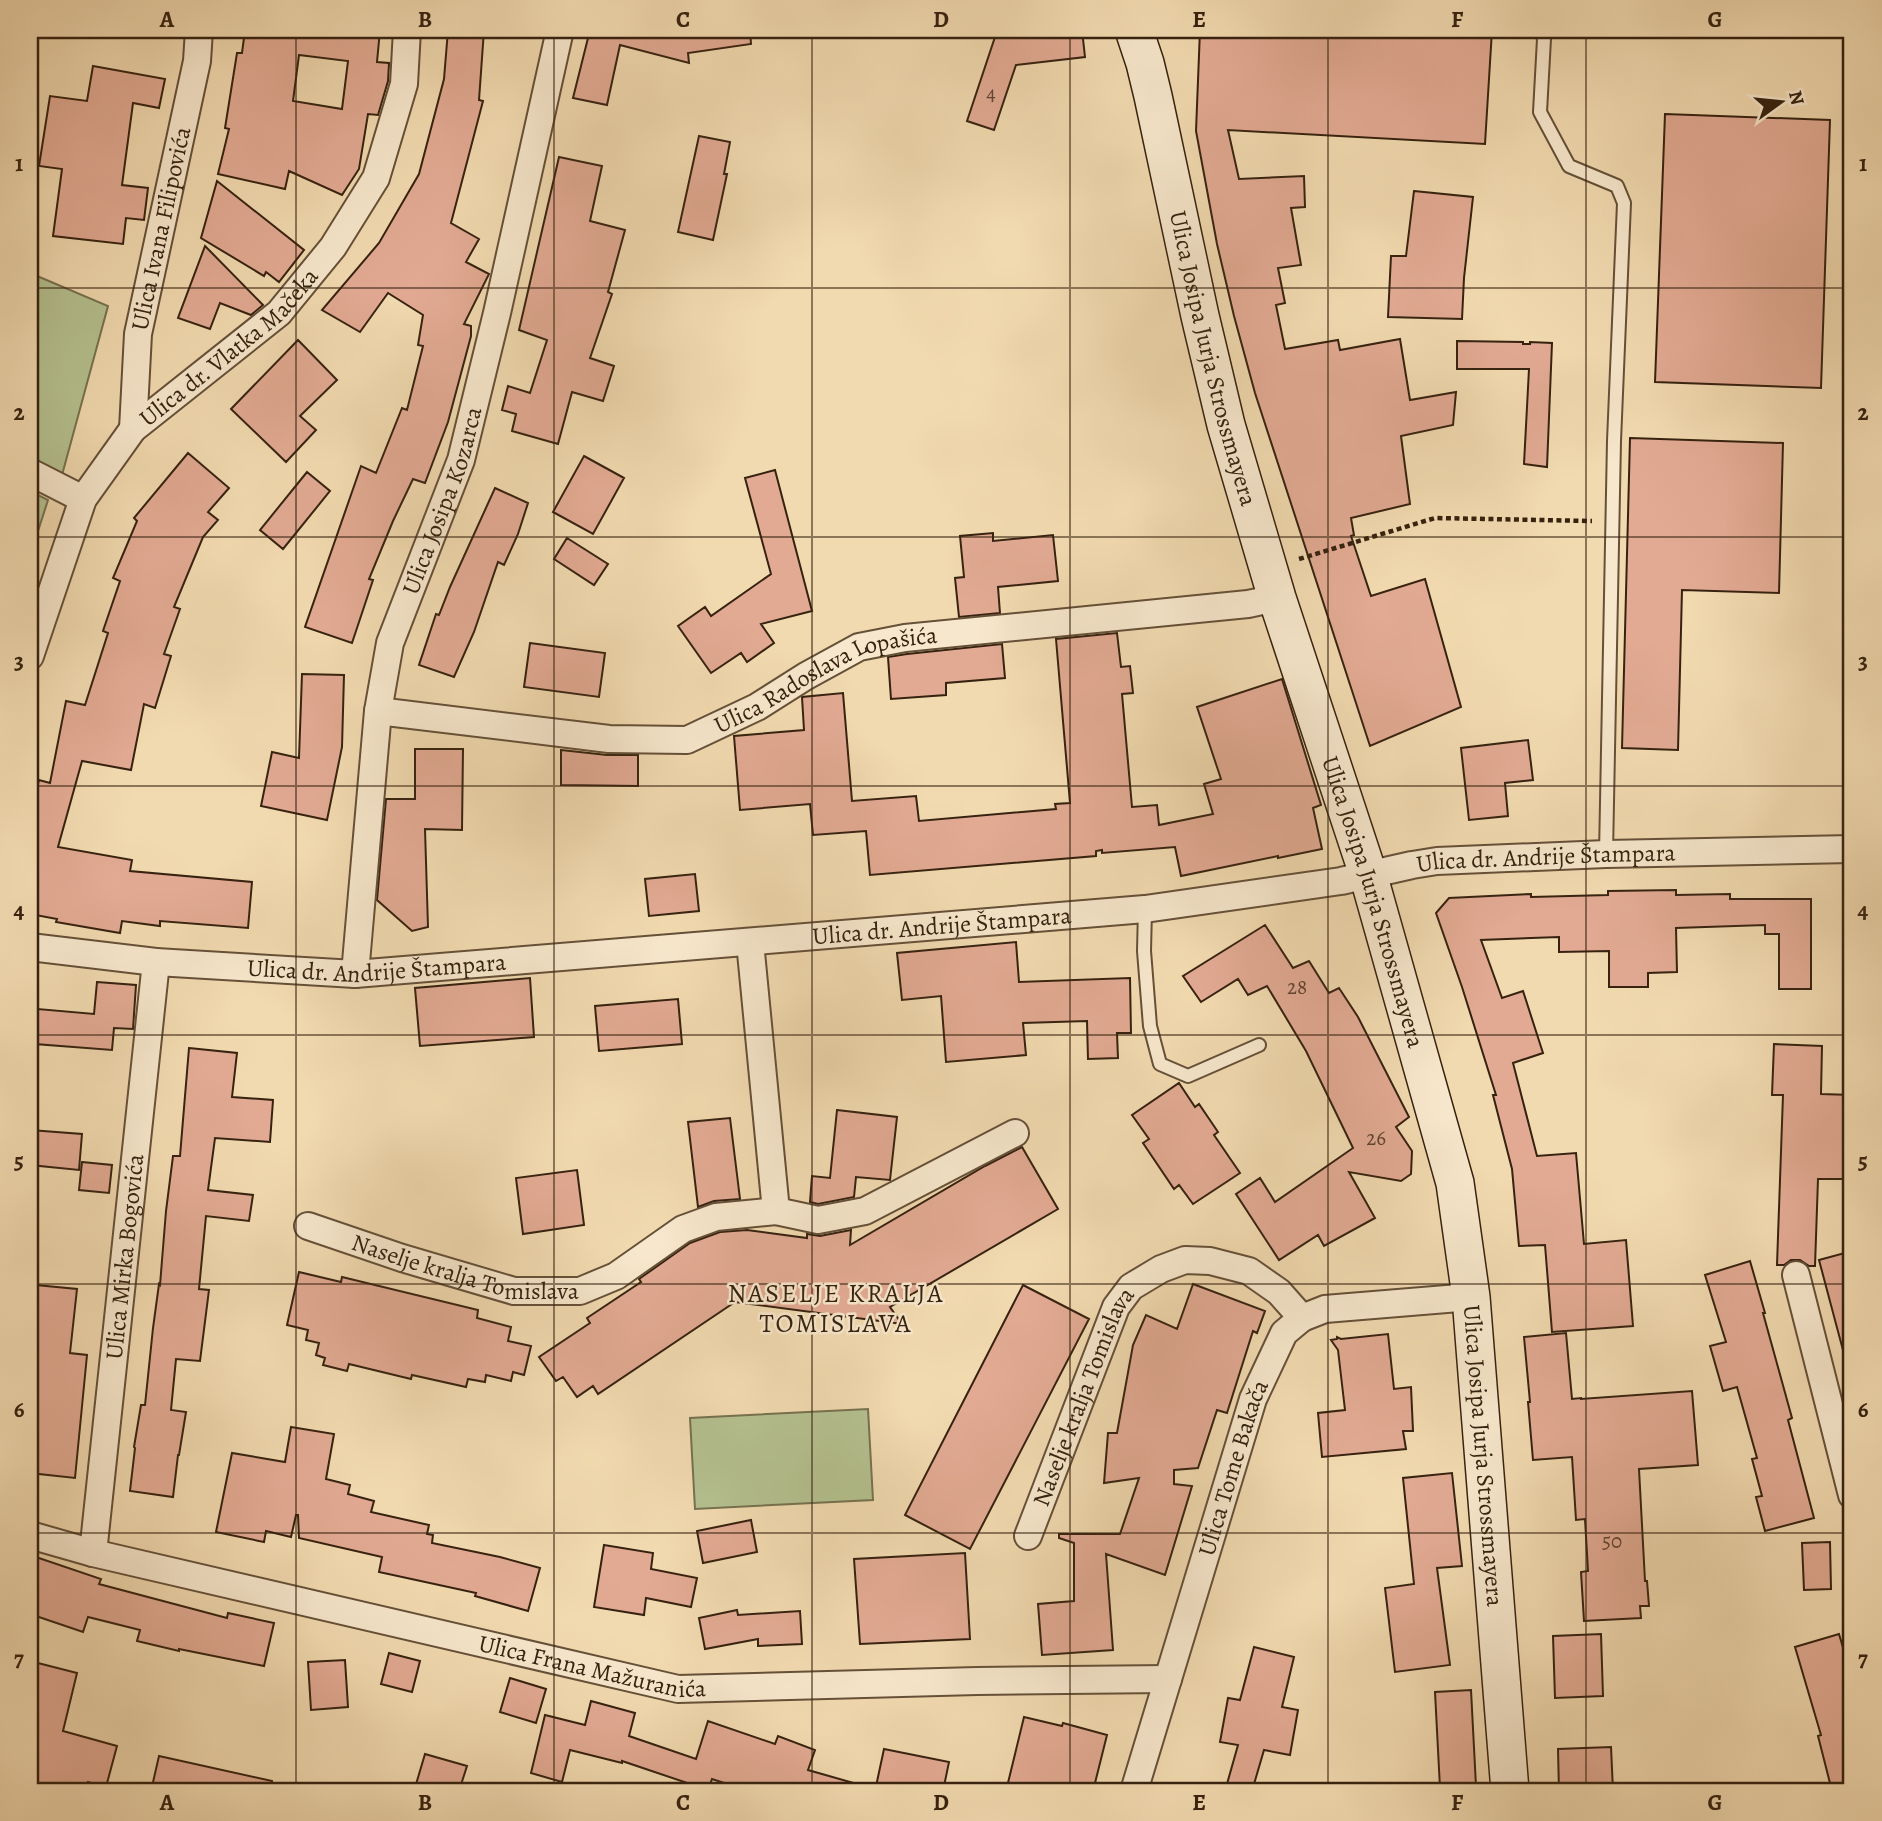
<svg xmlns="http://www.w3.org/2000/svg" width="1882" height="1821" viewBox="0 0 1882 1821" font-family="Alegreya,serif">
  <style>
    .green { fill: #b5c190; stroke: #767250; stroke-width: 2 }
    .building { fill: #e2aa93; stroke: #362210; stroke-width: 2; fill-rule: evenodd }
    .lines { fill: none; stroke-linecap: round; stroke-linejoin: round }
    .service-casing { stroke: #655038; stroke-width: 16 }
    .minor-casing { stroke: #655038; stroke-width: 30 }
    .secondary-casing { stroke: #362210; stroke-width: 40 }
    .path { stroke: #362210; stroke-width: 4.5; stroke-dasharray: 5 3.5; stroke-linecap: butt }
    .service { stroke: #f7e7cc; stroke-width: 12 }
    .minor { stroke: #f7e7cc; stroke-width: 26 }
    .secondary { stroke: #f7e7cc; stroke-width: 37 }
    .grid { fill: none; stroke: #362210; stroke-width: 2; stroke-opacity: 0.55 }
    .labels { text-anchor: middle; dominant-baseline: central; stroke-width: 5; stroke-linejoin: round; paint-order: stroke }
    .number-label { font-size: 21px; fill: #614431 }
    .street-label { font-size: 24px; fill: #362210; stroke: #f7e7cc }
    .neighbourhood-label { font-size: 26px; letter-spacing: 2px; fill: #362210; stroke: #f7e7cc }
    .neatline { fill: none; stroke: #362210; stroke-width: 2.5 }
    .grid-label { font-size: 23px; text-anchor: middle; font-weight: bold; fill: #362210 }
  </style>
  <rect width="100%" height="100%" fill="#f2dab0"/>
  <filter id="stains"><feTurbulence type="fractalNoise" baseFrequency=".00286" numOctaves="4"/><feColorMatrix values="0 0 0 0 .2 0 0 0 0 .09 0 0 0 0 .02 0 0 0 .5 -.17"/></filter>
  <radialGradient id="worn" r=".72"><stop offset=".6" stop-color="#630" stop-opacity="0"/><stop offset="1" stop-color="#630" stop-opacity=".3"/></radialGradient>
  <path class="green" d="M30,273L108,306L62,475L30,459Z
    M30,491L48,500L30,556Z
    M868,1409L873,1500L695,1509L690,1418Z"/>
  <path class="building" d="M245,30L292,34L293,30H380L377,62L389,63L388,81L378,115L368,114L359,169L342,195L289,171L285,189L218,174L229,129L225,128L237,53H242ZM299,55L348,61L342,109L293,101Z
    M448,30H484L479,100L483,101L451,223L479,239L466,262L489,274L464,324L471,326V336L448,422L425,483L413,479L393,521L369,579L373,580L352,643L305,627L361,466L376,473L402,408L407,410L423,346L418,345L423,315L388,293L360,332L322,310L379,243L419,174L444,79Z
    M590,30H750L751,44L688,53L689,63L620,45L607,105L573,98Z
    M1034,30H1082L1085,57L1016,65L994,130L967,121L996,34Z
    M1200,30H1492L1485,144L1228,130L1239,179L1304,176L1305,207L1291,208L1301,265L1278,268L1285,303L1276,305L1285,349L1338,340L1340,350L1400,339L1410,400L1456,392L1453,425L1401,436L1410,504L1351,518L1354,535L1351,536L1371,596L1425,579L1461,707L1370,746L1255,393L1234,316L1217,244L1196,131Z
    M93,66L165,79L159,108L133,103L122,185L148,188L144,220L126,218L123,244L53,236L62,169L39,166L50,96L87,101Z
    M1665,114L1830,120L1821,388L1655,382Z
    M699,136L730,142L724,174H727L713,240L678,232Z
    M559,157L602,166L590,221L625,230L608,292L612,294L590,358L614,366L603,401L572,392L558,444L512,431L516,414L502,410L508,386L530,393L547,340L519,330Z
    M217,181L304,250L279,282L266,272L264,276L201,238Z
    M1414,191L1473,197L1464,278L1462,319L1388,317L1391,256H1406Z
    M205,246L263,305L251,315L220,303L210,329L178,318Z
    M298,340L337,380L300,416L316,430L286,462L231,409Z
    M1457,341L1523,342V344H1530V342L1552,343L1547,467L1524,464L1529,369H1457Z
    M1630,438L1783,443L1779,593L1682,590L1678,750L1622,748Z
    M188,453L229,488L208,512L218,520L203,537L174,607L180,609L164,654L171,656L155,708L144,704L131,770L82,761L58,847L132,860L130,871L252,882L248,928L160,921V926L122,921L120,933L56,922L57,919L30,914V814L39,780L50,783L66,701L85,705L108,633L103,631L120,581L113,578L137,521L134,518Z
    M584,456L624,478L593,534L553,512Z
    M775,470L812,611L761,624L774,643L747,662L741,653L711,673L678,626L705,607L711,616L771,574L745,478Z
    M307,472L330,491L283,549L260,530Z
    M495,488L528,503L518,534L504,565L498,562L474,632L454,677L419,665L436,614L439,615L450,587Z
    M993,533V541L1053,535L1058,581L998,587L1000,613L959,617L955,578L964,577L960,536Z
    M567,538L608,564L594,585L554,559Z
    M1117,633L1121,667L1130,666L1133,693L1122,694L1132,807L1157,805L1159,825L1213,814L1204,784L1221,779L1197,707L1282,679L1321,805L1313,808L1322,849L1278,858V856L1181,876L1175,847L1102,853V850L1096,851V856L870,875L866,831L813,835L810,804L740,810L734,736L804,730L802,697L843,693L852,801L916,796L919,821L1056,809L1055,804L1070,803L1056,639Z
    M530,643L605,653L599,697L524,687Z
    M1002,644L1005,678L946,683V695L891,699L888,657L907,654Z
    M302,674L344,675L342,747L327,820L261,806L272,752L299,758Z
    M1528,740L1533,780L1505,783L1508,816L1469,820L1461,748Z
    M415,749H463L462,830L425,829L428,927L412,931L377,900L386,799H415Z
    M561,750L607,755H638V786L561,785Z
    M695,874L699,911L649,916L645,879Z
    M1676,890V895L1730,894V899H1811V989H1779V934H1765V925L1676,928L1677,972L1648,973V987H1609V951L1559,952V937L1481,940L1502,998L1523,991L1543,1053L1513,1063L1537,1156L1576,1153L1584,1244L1626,1240L1633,1326L1552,1332L1545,1245L1519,1246L1512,1169L1493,1095H1496L1462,987L1436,913L1449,898L1531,894V897L1608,895V891Z
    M1265,925L1293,968L1309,961L1329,993L1339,988L1358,1017L1409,1117L1396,1127L1412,1151L1411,1174L1401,1181L1349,1172L1375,1218L1324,1246L1318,1235L1279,1260L1236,1194L1260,1178L1275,1202L1353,1148L1306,1051L1267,986L1248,995L1238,979L1201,1002L1183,976Z
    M1016,942L1019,982L1130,978L1131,1033H1117L1118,1058L1088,1059L1087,1021L1023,1023L1026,1055L946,1062L941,996L902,1000L897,953Z
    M530,978L534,1037L420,1046L415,988Z
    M97,982L136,985L133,1029L114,1028L112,1050L35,1044L38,1009L94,1014Z
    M678,999L682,1044L599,1051L595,1006Z
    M1774,1044L1822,1046L1821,1094L1852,1095V1142H1845V1179H1818L1815,1266H1809L1800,1260H1791L1784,1265H1777L1783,1095H1772Z
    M189,1048L237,1053L232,1097L273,1100L270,1142L215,1138L208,1190L253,1195L249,1221L206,1216L199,1289L209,1290L200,1361L176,1359L171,1410L186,1412L179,1455H178L173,1497L130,1491L135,1448L134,1447L141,1405H145L153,1328L159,1284L160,1285L166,1211L173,1156H180Z
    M1179,1083L1195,1107L1199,1104L1218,1132L1214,1135L1240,1173L1193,1204L1179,1185L1174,1189L1143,1143L1149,1139L1132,1115Z
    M837,1110L897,1117L890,1180L856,1177L854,1197L818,1204L810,1202L812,1176L830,1178Z
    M730,1118L740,1199L714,1201L698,1207L688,1122Z
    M30,1130L82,1134L79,1170L30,1165Z
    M1022,1147L1058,1209L890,1307L902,1324L735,1302L598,1394L593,1386L577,1397L563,1377L556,1381L539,1357L590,1323L587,1318L641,1282L639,1279L690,1243L720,1232L747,1230L807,1238V1234L820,1236L851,1230L850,1245L985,1166Z
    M82,1162L112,1165L109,1193L79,1190Z
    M577,1170L584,1225L523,1234L516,1178Z
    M1852,1251V1353L1844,1354L1819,1260Z
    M1750,1261L1765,1313H1763L1792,1418L1788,1420L1814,1518L1765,1531L1756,1497L1762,1496L1752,1459L1757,1458L1737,1387L1723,1391L1710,1346L1726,1342L1705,1275Z
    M299,1272L341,1282L342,1277L478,1310L477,1318L511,1327L508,1341L531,1346L524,1375L513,1372L511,1381L486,1375L485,1382L468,1379L466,1387L412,1375L411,1379L349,1364L347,1371L323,1365L325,1358L316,1355L319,1343L306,1340L308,1330L287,1325Z
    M1193,1284L1265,1311L1257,1333L1253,1331L1227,1413L1217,1410L1198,1468L1174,1470V1484L1192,1486L1165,1575L1106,1554L1113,1650L1042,1655L1038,1604L1074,1601V1543L1059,1538V1534H1120L1139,1478L1104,1483L1108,1433H1117L1133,1345L1146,1315L1177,1329Z
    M36,1285L77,1289L70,1353L87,1355L75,1478L30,1473V1344Z
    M1023,1285L1089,1319L970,1549L905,1515Z
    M1566,1333L1572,1399L1581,1398V1399L1692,1391L1698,1465L1639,1469L1645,1581H1647L1649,1606H1640L1641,1618L1584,1621L1581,1572L1588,1571L1585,1519L1576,1520L1572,1457L1533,1460L1528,1402H1530L1524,1337Z
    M1388,1334L1394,1389L1411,1387L1413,1431H1403L1406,1449L1322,1457L1318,1413L1345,1410L1338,1350L1331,1340L1337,1339V1337L1341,1339Z
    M291,1427L334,1434L326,1479L350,1485L348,1494L374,1501L371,1512L429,1525L427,1534L433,1535L432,1543L500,1557L540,1568L528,1611L475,1596L476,1593L379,1572L382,1557L299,1538L298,1515H296L291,1537L266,1531L264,1542L216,1532L232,1453L285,1462Z
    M1452,1473L1462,1566L1437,1568L1450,1665L1395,1672L1385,1588L1414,1584L1403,1478Z
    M751,1520L757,1552L703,1563L697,1531Z
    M1830,1542L1831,1589L1804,1590L1802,1543Z
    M604,1545L653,1553L651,1569L697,1578L691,1607L646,1598L644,1615L594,1607Z
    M965,1553L970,1639L860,1644L854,1559Z
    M30,1555L101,1579L99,1584L227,1618L228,1613L274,1623L264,1666L179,1649V1651L137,1641L140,1630L88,1617L83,1632L30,1614Z
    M737,1610L738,1615L800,1611L802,1644L758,1646V1639L705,1649L699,1618Z
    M1601,1634L1603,1696L1555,1698L1553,1636Z
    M1839,1634L1852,1678V1788L1832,1791L1818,1736L1821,1735L1795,1647Z
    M1254,1647L1294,1657L1282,1707L1298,1710L1290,1755L1264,1750L1252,1791H1225L1238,1745L1220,1742L1228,1698L1240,1700Z
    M389,1653L420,1661L412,1692L381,1684Z
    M345,1660L348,1707L311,1710L308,1662Z
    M30,1661L77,1673L63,1731L117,1746L106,1787L88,1782L86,1791H47L30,1786Z
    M510,1678L546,1689L536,1723L500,1712Z
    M1471,1690L1476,1786L1440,1788L1435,1692Z
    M591,1701L635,1713L629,1736L696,1759L708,1721L775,1744L778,1736L815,1750L808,1770L857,1784L856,1791H749L712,1779L708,1790L622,1761V1763L570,1750L562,1782L531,1773L545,1715L585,1725Z
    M1024,1717L1062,1726L1063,1723L1107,1735L1093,1791H1006Z
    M1611,1747L1613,1791H1559L1558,1749Z
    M884,1749L949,1762L943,1791H875Z
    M425,1754L467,1766L459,1791H414Z
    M159,1756L272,1781L271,1791H151Z"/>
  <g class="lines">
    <g class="service-casing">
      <path id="service" d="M1541,30L1544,39L1540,112L1569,166L1617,186L1624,203L1614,441L1606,854
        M1145,909L1144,951L1150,1026L1160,1064L1188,1076L1259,1045"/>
    </g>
    <g class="minor-casing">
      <g id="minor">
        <path id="s1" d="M133,429L138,334L197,61L199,30"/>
        <path d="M30,472L83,499"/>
        <path id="s2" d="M30,656L83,499L133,429L279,313L333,247L376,178L404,84L407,30"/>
        <path id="s3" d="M378,711L609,739L687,740L757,707L806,676L859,647L905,638L1248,604L1277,598"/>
        <path d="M750,942L776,1211L818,1220L865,1211L1015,1133"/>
        <path id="s4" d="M30,947L156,962L355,974L1145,909L1341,881L1412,865L1437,861L1606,854L1852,849"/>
        <path id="s5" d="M355,974L378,711L390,643L461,460L497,313L560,30"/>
        <path id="s6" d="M308,1226L402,1258L514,1291H580L616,1276L683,1229L716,1217L776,1211"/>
        <path d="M1796,1275L1852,1495"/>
        <path id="s7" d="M30,1535L93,1553L678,1689L977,1681L1168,1679"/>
        <path id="s8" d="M1028,1536L1116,1307L1131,1287L1161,1269L1185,1260L1210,1261L1249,1271L1279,1292L1302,1318"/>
        <path id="s9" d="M93,1553L156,962"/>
        <path id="s10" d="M1134,1791L1253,1399L1284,1333L1302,1318L1325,1309L1471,1297"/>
      </g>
    </g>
    <g class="secondary-casing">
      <g id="secondary">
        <path id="s11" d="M1134,30L1145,63L1153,96L1200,316L1226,425L1277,598L1368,874L1455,1183L1471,1297L1510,1791"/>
      </g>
    </g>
    <path class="path" d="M1299,559L1435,518L1592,521"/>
    <use href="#service" class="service"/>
    <use href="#minor" class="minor"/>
    <use href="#secondary" class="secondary"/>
  </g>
  <path class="grid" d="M296,30V1791M554,30V1791M812,30V1791M1070,30V1791M1328,30V1791M1586,30V1791M30,288H1852M30,537H1852M30,786H1852M30,1035H1852M30,1284H1852M30,1533H1852"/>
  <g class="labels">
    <g class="number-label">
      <text x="991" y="93">4</text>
      <text x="1297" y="987">28</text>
      <text x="1376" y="1138">26</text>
      <text x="1612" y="1541">50</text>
    </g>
    <g class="street-label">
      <text stroke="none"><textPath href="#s1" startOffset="203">Ulica Ivana Filipovića</textPath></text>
      <text stroke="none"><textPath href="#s2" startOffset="378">Ulica dr. Vlatka Mačeka</textPath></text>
      <text stroke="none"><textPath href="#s11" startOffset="338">Ulica Josipa Jurja Strossmayera</textPath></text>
      <text stroke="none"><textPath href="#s5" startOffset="485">Ulica Josipa Kozarca</textPath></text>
      <text stroke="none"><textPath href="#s3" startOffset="464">Ulica Radoslava Lopašića</textPath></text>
      <text stroke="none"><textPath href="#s4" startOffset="1524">Ulica dr. Andrije Štampara</textPath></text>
      <text stroke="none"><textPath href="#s11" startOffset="905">Ulica Josipa Jurja Strossmayera</textPath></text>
      <text stroke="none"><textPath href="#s4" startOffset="915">Ulica dr. Andrije Štampara</textPath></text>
      <text stroke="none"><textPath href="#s4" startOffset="348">Ulica dr. Andrije Štampara</textPath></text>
      <text stroke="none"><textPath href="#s9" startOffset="298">Ulica Mirka Bogovića</textPath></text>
      <text stroke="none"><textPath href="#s6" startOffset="164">Naselje kralja Tomislava</textPath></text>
      <text stroke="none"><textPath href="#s8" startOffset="150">Naselje kralja Tomislava</textPath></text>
      <text stroke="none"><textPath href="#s11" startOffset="1472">Ulica Josipa Jurja Strossmayera</textPath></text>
      <text stroke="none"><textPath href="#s10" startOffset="338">Ulica Tome Bakača</textPath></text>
      <text stroke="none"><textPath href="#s7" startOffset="578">Ulica Frana Mažuranića</textPath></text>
    </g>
    <g class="neighbourhood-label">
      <text x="836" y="1293">NASELJE KRALJA<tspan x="836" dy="30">TOMISLAVA</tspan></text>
    </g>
  </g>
  <rect width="1882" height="1821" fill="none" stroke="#f2dab0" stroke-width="77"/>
  <g transform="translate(1781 102) rotate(75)" stroke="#f7e7cc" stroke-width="5" paint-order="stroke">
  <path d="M0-5L12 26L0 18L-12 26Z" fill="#362210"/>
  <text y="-10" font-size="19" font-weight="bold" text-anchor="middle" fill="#362210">N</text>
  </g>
  <rect x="38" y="38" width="1805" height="1745" class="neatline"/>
  <g class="grid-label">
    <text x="167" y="27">A</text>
    <text x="425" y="27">B</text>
    <text x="683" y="27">C</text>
    <text x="941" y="27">D</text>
    <text x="1199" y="27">E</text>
    <text x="1457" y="27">F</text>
    <text x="1715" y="27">G</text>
    <text x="19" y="171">1</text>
    <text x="1863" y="171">1</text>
    <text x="19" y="420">2</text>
    <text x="1863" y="420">2</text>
    <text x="19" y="669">3</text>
    <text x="1863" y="669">3</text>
    <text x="19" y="918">4</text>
    <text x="1863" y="918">4</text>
    <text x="19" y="1168">5</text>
    <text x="1863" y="1168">5</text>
    <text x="19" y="1417">6</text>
    <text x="1863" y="1417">6</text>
    <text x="19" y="1666">7</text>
    <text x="1863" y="1666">7</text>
    <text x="167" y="1810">A</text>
    <text x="425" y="1810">B</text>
    <text x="683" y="1810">C</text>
    <text x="941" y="1810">D</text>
    <text x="1199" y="1810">E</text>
    <text x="1457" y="1810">F</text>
    <text x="1715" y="1810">G</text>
  </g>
  <rect width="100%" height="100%" filter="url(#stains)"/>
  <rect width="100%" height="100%" fill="url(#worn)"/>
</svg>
